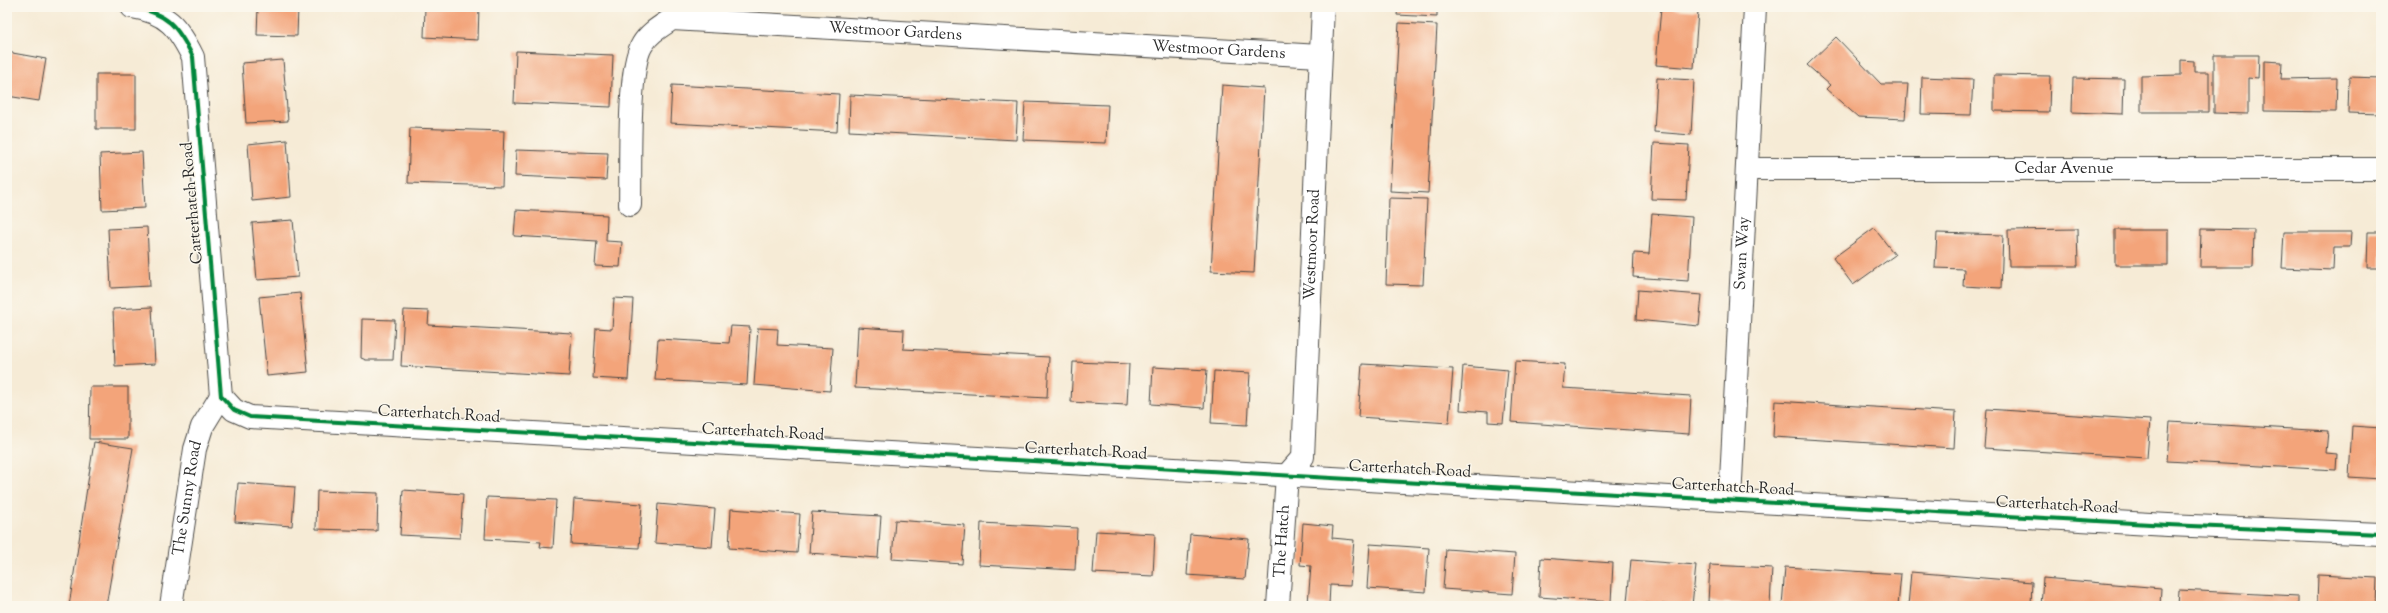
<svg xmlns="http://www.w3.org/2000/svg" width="2388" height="613" viewBox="0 0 2388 613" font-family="'Sorts Mill Goudy',serif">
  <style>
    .building { fill: #f3a47a }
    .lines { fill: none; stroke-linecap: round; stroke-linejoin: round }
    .minor-casing { stroke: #494845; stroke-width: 24 }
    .tertiary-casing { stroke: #494845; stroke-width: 24 }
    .minor { stroke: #fff; stroke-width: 22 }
    .tertiary { stroke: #fff; stroke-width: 22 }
    .cycleway-casing { stroke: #fbf7ec; stroke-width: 6 }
    .cycleway { stroke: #00873e; stroke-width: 4 }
    .labels { text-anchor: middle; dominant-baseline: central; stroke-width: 3; stroke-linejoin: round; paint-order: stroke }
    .street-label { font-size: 16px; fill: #2b2b2b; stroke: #fbf7ec }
  </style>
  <rect width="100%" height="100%" fill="#fbf7ec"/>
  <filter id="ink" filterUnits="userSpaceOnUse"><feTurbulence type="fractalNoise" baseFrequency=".025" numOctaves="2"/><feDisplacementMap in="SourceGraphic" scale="8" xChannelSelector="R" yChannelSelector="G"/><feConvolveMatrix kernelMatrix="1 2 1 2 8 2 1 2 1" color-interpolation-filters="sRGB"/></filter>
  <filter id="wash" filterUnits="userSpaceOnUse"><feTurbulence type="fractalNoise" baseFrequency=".012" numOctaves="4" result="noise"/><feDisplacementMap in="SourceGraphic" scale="16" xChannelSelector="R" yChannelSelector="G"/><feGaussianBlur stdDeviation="0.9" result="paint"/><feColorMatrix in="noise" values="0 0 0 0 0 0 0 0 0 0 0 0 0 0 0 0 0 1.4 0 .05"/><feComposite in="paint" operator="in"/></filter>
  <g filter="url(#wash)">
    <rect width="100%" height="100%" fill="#f6ebd6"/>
    <g id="blocks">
      <path class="building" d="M258,7H298L297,36L257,35Z
        M425,7H479L478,40L424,37Z
        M1398,7H1437V17L1397,15Z
        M1661,8L1698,11L1694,68L1656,65Z
        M1399,23L1437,25L1428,193L1390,191Z
        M1836,37L1881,84H1908L1905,119L1858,117L1826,89L1830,85L1807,65Z
        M516,51L613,55L611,107L514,103Z
        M7,52L46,59L39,101L7,96Z
        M2214,55H2259L2258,79L2248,78V114L2214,113Z
        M283,60L288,121L246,123L242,63Z
        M2181,60L2194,61V72H2209V112H2141V76L2181,75Z
        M2264,61L2282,62L2281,79L2337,78L2336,112L2264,111Z
        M96,74H136V129H96Z
        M1994,75L2050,76L2049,112L1994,111Z
        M1922,77L1973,79L1971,115L1921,114Z
        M2349,77L2381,78V114L2348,113Z
        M1657,78L1694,80L1691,135L1654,132Z
        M2073,78L2124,79L2123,114L2072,112Z
        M672,85L839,94L837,132L670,123Z
        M1222,85L1264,88L1254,273L1211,271Z
        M850,95L1018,103L1016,140L849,131Z
        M1025,102L1108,105L1106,143L1023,140Z
        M410,128L504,131L502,186L408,183Z
        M287,140L291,197L252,201L248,144Z
        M1654,143L1689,145L1686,200L1651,199Z
        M516,150L608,153L606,180L515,176Z
        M142,152L145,208L102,210L100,154Z
        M1389,198L1427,199L1423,285L1386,284Z
        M516,210L607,215L606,241L622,242L620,267L595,266L597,241L514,236Z
        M1652,214L1692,217L1688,281L1633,277L1634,253L1649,254Z
        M293,220L298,277L257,280L252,223Z
        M147,227L150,286L111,288L108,229Z
        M1874,228L1895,255L1853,285L1833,258Z
        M2077,229L2078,266H2009L2008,230Z
        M2201,229L2254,230L2253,267H2200Z
        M2115,230H2168V265H2115Z
        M2284,232H2351L2350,247H2334L2333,270L2282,268Z
        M2368,232H2381V268H2367Z
        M1937,233L2003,235L2001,288L1963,286L1964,269L1935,268Z
        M1638,290L1702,295L1699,326L1636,320Z
        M300,293L308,372L267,376L259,297Z
        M614,298L633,299L628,380L593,378L596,328L612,329Z
        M152,307L155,364L115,366L113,309Z
        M404,310L429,311L428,325L572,333L569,376L401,366Z
        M362,319L395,320L393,360H366L361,358Z
        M731,326L750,327L747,385L655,380L658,339L729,343Z
        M858,327L904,330L903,349L1049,357L1047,398L855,388Z
        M758,328L778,329L777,345L833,348L830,391L754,385Z
        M1515,361L1565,364L1563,388L1691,396L1689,434L1511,422Z
        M1073,362L1129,364L1127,405L1071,402Z
        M1362,364L1453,369L1449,423L1358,417Z
        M1463,366L1508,370L1503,423L1488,422V412L1460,410Z
        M1153,367L1207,370L1204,408L1151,404Z
        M1214,371L1250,373L1247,425L1211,423Z
        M90,387H128V439H89Z
        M1775,401L1956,412L1954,448L1773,437Z
        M1987,409L2150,420L2147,458L1984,448Z
        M2170,422L2328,431L2326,453L2337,454L2336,470L2167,461Z
        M2352,426L2381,428V479L2349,477Z
        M94,442L133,448L106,606H69Z
        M238,483L295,487L292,526L235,522Z
        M403,490L463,494L460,538L400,535Z
        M317,491L378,493L377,531L316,529Z
        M487,497L556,500L553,548L540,547L541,542L485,539Z
        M574,499L642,504L639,548L571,544Z
        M658,504L715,509L712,547L655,543Z
        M731,509L800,514L797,553L729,548Z
        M812,512L881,516L878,558L809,553Z
        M895,520L965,525L962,564L892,559Z
        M981,523L1077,528L1075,570L979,565Z
        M1303,523L1333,526L1332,538L1354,540L1350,586L1330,585L1329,605L1308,603L1311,566L1300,565Z
        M1096,531L1155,534L1153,576L1093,573Z
        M1190,534L1249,539L1245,579L1187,575Z
        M1370,544L1429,548L1426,592L1367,588Z
        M1446,549L1515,554L1512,594L1443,589Z
        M1541,558L1613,563L1611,602L1539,597Z
        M1631,560L1696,565L1692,606L1627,602Z
        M1710,565L1772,568L1770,605L1708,602Z
        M1785,567L1901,574L1898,606H1782Z
        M1911,572L2032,582L2031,606H1908Z
        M2318,575L2377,578L2376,606H2317Z
        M2043,578L2161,588L2160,606H2041Z
        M2179,590L2298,596V606H2178Z"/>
    </g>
  </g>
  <g filter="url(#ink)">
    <use href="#blocks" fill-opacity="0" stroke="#494845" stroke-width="1"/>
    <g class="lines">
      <g class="minor-casing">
        <g id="minor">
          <path id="s1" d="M1748,169H2381"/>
          <path id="s2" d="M630,205C631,173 627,69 642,45C649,33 660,27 672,19L1320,56"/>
          <path id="s3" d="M1730,500L1755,7"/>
          <path id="s4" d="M171,606L195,449L202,427L221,396"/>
          <path id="s5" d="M1278,606L1287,475L1303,457L1323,7"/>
        </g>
      </g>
      <g class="tertiary-casing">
        <path id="tertiary" d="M132,7C168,13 178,27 193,57L221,396L234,410L250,417L2168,525L2381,534"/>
      </g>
      <use href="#minor" class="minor"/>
      <use href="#tertiary" class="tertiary"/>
      <g class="cycleway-casing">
        <path id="cycleway" d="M132,7C168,13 178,27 193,57L221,396L234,410L250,417L2168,525L2381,534"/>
      </g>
      <use href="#cycleway" class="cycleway"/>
    </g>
  </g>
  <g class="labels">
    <g class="street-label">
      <text stroke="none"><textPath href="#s2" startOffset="425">Westmoor Gardens</textPath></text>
      <text stroke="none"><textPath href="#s2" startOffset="749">Westmoor Gardens</textPath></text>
      <text stroke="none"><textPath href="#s1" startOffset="316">Cedar Avenue</textPath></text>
      <text transform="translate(193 203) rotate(-95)">Carterhatch Road</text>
      <text stroke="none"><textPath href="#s5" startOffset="368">Westmoor Road</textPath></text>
      <text stroke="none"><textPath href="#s3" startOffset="247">Swan Way</textPath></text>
      <text transform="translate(439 415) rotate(3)">Carterhatch Road</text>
      <text transform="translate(763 433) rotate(3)">Carterhatch Road</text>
      <text transform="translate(1086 452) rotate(3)">Carterhatch Road</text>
      <text transform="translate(1410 470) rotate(3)">Carterhatch Road</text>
      <text transform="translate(1733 488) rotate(3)">Carterhatch Road</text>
      <text stroke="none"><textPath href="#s4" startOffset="109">The Sunny Road</textPath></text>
      <text transform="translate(2057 506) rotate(3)">Carterhatch Road</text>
      <text stroke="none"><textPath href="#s5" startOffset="65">The Hatch</textPath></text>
    </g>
  </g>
  <rect width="2388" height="613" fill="none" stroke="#fbf7ec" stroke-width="24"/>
</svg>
